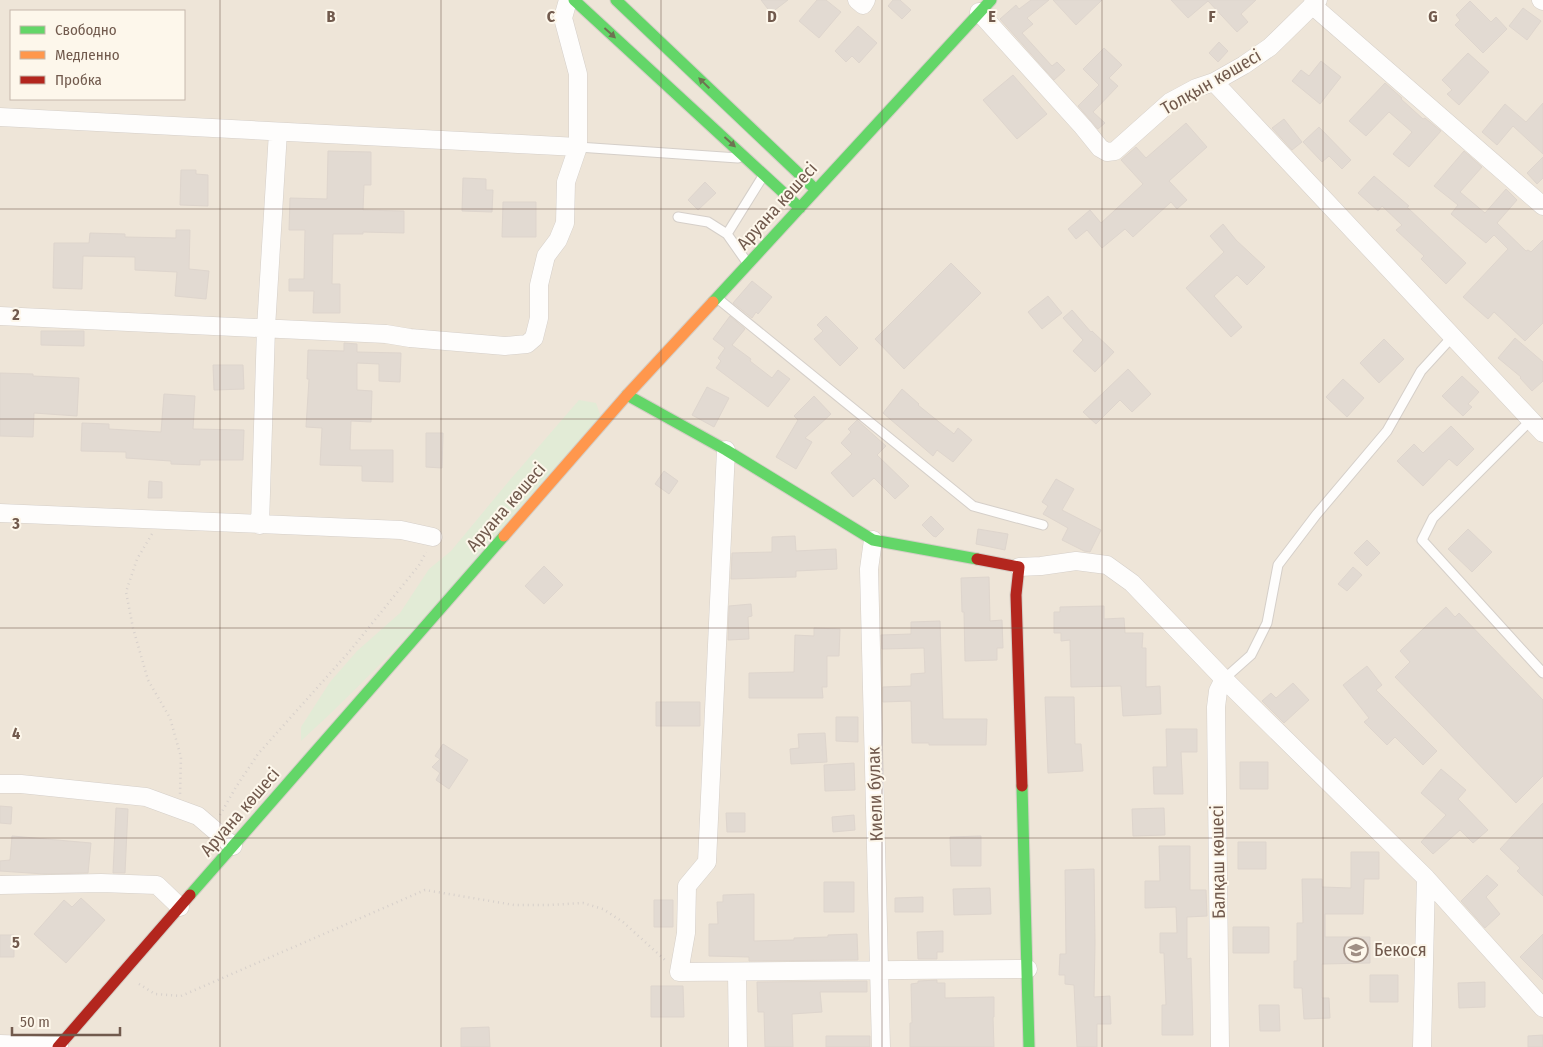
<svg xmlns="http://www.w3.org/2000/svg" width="1543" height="1047" viewBox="0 0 1543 1047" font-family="'Fira Sans Condensed',sans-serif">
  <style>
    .residential { fill: #eee5d8; fill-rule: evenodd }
    .green { fill: #e2ebd6 }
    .building { fill: #e2dad2; stroke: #ded5cd }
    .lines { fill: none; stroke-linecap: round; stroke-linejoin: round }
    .lane-casing { stroke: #d5cfc9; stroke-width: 11 }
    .street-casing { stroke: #d5cfc9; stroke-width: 19 }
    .fast-casing { stroke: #d4cec6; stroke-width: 13 }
    .slow-casing { stroke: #d4cec6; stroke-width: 13 }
    .jam-casing { stroke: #d4cec6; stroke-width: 13 }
    .path { stroke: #d7d0cb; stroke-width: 2.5; stroke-dasharray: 1 4; stroke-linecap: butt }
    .lane { stroke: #fefdfc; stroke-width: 9 }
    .street { stroke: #fefdfc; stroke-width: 18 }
    .fast { stroke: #63d668; stroke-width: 11 }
    .slow { stroke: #ff974d; stroke-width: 11 }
    .jam { stroke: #b3261e; stroke-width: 11 }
    .oneway { fill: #6e7352 }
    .grid { fill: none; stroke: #715a4d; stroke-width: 1; stroke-opacity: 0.55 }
    .labels { text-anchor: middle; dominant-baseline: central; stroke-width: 4; stroke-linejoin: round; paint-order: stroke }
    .street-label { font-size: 18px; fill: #715a4d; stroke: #fdf7eb }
    .poi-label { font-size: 18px; fill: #715a4d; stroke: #fdf7eb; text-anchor: start }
    .grid-label { font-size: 16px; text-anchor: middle; font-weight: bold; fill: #715a4d; stroke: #fdf7eb; stroke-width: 4; stroke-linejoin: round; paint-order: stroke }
  </style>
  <rect width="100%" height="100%" fill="#f6f2ea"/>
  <path class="residential" d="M0,0H1543V1047H0ZM11,11H184V99H11Z"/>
  <path class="green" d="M579,400L596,403L601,417C504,527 410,642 301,741V727L330,682L357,651L400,613L429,569L451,551L509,481Z"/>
  <path class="building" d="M761,0H788L771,13Z
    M817,0H826L841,12L819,38L799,21Z
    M893,0H900L911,10L902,19L888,6Z
    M1031,0H1049L1027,18L1033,24L1022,33L1052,66L1057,62L1065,70L1054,80L1000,19L1016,5L1019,9Z
    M1053,0H1102L1076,25Z
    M1171,0H1256L1241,14L1248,22L1237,32L1208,1L1188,18Z
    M1470,1L1491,22L1496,17L1507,29L1483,53L1455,25L1460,20L1456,15Z
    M1523,8L1541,21L1527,40L1509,26Z
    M858,26L877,43L859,63L852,56L846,62L835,51Z
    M1219,42L1228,51L1218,62L1209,53Z
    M1104,48L1122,65L1109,78L1118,86L1093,112L1105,123L1098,129L1078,106L1099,85L1083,69Z
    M1468,53L1489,72L1459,105L1447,94L1452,90L1442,80Z
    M1321,61L1341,77L1320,104L1292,81L1301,70L1309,76Z
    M1013,75L1047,114L1017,139L983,100Z
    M1385,83L1402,98L1401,99L1423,119L1425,118L1441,131L1409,167L1393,154L1412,132L1389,112L1366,136L1349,121Z
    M1543,103V154L1513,126L1497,145L1482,132L1505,104L1526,122Z
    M1284,119L1302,142L1292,150L1272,128Z
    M1186,123L1207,147L1169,181L1187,200L1177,209L1171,202L1133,237L1125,229L1102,248L1087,230L1076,239L1068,229L1090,210L1101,223L1143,184L1121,160L1136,147L1146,158Z
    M1319,127L1351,160L1342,169L1329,156L1322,162L1303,142Z
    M328,151L371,152V185H364L363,210L404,211V233L363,232V234H333L332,284H340V313H313L314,291H289V279H304L305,230H289L290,198L327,199Z
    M1464,151L1482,167L1460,192L1485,213L1506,189L1517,200L1497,223L1526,251L1528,250L1531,252L1543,240V323L1525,341L1494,312L1488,319L1463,297L1508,249L1494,235L1486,243L1451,214L1458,205L1434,186Z
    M1543,157V178L1537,184L1527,173Z
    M181,170H196V174L208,175V206L180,205Z
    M1374,176L1409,206L1407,207L1466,263L1446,284L1421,259L1424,256L1396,230L1402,225L1382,206L1378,211L1358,193Z
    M463,178L486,179V190H493L492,212L462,211Z
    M705,182L716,193L698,210L688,200Z
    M503,202H536V237H502Z
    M1223,224L1236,240L1265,267L1247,285L1237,275L1214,296L1242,327L1231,337L1186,288L1224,252L1210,236Z
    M176,230H190L189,269L209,271L206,299L175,296L177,272L135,270V257L83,256L82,289L53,288L54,243H89L90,233L125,234V237L176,238Z
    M951,263L981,293L904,369L875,339Z
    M752,281L772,297L758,314L756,312L752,318L733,303Z
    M1048,296L1062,313L1042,329L1028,312Z
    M1072,310L1091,332L1092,331L1114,352L1095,372L1073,351L1083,340L1063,318Z
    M730,316L745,329L732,345L751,359L750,361L772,378L778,370L790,379L768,407L716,368L721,361L718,358L725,348L713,339Z
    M826,316L858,348L840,366L814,339L823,331L817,325Z
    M41,331H84V346L41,345Z
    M1515,338L1543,362V381L1532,391L1520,378L1521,377L1498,358Z
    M1384,339L1404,359L1379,383L1360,363Z
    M344,343L357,344V352L401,353L400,382L379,381V364L357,363V390L372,391L371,422L351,421L350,450H393V482L362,481V466L320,465L322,428L306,427L309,379H307L308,350L344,351Z
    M213,365H243L244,389L214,390Z
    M1128,369L1151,394L1132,412L1120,400L1096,424L1083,412Z
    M0,373L33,374V376L79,378L77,416L34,413L33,437L0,436Z
    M1462,376L1479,392L1468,404L1472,407L1463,416L1442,396Z
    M1343,379L1364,398L1347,417L1326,397Z
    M707,387L729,398L714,427L692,415Z
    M902,389L919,404L918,405L954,434L958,428L972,440L953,462L937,450L933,456L883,413Z
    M164,394L195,396L193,429L244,430L243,460H200V465L171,464V461L126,458V452L81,451L82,423L109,424V429L161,432Z
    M814,396L831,414L805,438L812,442L796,469L776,457L798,420L794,416Z
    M857,420L886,446L877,455L909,486L895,499L874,478L853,497L831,473L852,454L841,443L851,432L848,429Z
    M1451,426L1474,449L1457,466L1449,459L1423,486L1397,461L1414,444L1423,453Z
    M426,433H443L442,468L426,467Z
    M664,471L678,481L669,494L655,484Z
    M1056,479L1074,489L1062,510L1101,530L1090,552L1084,551L1062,540L1068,528L1043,514L1048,506L1042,502Z
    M149,481L162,482V498H148Z
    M931,516L944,529L936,537L933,536L922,525Z
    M978,529L1008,534L1005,550L976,544Z
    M1468,529L1492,552L1472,572L1448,549Z
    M795,536L796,551L836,549L837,569L796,571V577L731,579L732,553L772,552V537Z
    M1367,540L1380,553L1367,566L1354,553Z
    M544,566L563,585L544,604L525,586Z
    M1353,567L1362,575L1347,591L1338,584Z
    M989,577L990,621L1002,620L1003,648H997V660L965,661L964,612H962L961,578Z
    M751,604L752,616L748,617L749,639L728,640L729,606Z
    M1104,606V619L1124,618L1125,633H1143L1142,648H1146V687L1160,686L1161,714L1123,716L1121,686L1071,687L1070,640L1061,641V633H1054V612H1060V607Z
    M1446,607L1455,617L1459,613L1543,700V776L1516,803L1395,677L1410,662L1400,651Z
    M940,621L943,719H987L986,745H929V743H912L911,701L883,702V687L911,686V674L925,673L924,648L882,649L881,635L911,634V622Z
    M814,628L840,629L839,656H827V687H822L823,698H749V673L794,672L795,635L814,636Z
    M1367,666L1382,685L1376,690L1437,751L1423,765L1395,737L1387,745L1364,722L1369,718L1343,685Z
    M1293,683L1309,700L1284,723L1262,701L1271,693L1276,698Z
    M1045,697H1074L1075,744H1081L1083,771L1048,773Z
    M656,702H700V726H656Z
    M836,717H858V742L836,741Z
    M1166,729H1197V752H1181L1183,794H1154L1153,767H1167Z
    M825,733L827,762L791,764L790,749L799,748L798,734Z
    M443,744L468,760L449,789L436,780L440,773L432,767L440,759L435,756Z
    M1240,762H1268V789H1240Z
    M854,763L855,790L825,791L824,765Z
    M1441,769L1466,790L1458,799L1488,830L1473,843L1460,830L1433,854L1421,842L1446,815L1421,793Z
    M1543,803V896L1517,871L1520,868L1500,849Z
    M0,806L12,807L11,824L0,823Z
    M116,808L128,809L125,873H113Z
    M1164,808L1165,835L1133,836L1132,809Z
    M726,813H745V832H727Z
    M854,815L855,830L833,832L832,817Z
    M12,836L91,843L88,873L44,874L0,871V861L10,860Z
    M981,836V866H951L950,837Z
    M1238,842H1266V869H1238Z
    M1159,846H1190V890H1206L1207,916L1187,917V959L1191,958L1193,1035H1162V1005H1166L1164,953H1160V933H1177L1176,907L1145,908V881H1160Z
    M1351,852H1379V879H1364L1363,914H1325V937H1370V963L1322,964V998H1329L1330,1018L1304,1019L1302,988H1294V961H1297V923H1303L1302,879H1322V887L1351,888Z
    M1094,869L1095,943L1094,997L1110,996L1111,1024H1097V1047H1077L1074,985L1065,984V975H1059L1060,954H1066L1065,870Z
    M1487,875L1498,885L1486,897L1500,914L1485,928L1461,901Z
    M824,882H854V912H824Z
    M990,888L991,914L954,915L953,889Z
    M754,894V941L794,940V938L828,937V935L857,934L858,960L749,961V957L709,956V924H718L717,902H723V895Z
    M923,897V912H895V898Z
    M81,898L105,920L66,963L34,934L64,900L72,907Z
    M654,900H673V927H654Z
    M1233,927H1269V953H1233Z
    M943,931V952H937V959H918L917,932Z
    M1543,934V980L1520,957Z
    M0,935H14V957H0Z
    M1370,975H1398V1002H1370Z
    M937,980V983H945V998L994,997V1017H993L994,1047H910V1023H912L911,984L918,983V981Z
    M867,981V992H820L822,1012L792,1014L793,1047H765L764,1012H758L757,982Z
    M1485,982V1007L1459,1008L1458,983Z
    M651,986H683L684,1017H651Z
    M1259,1005H1279L1280,1031H1260Z
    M489,1027L490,1047H461V1028Z
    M1543,1035V1047H1528V1036Z
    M826,1036H870V1047H826Z"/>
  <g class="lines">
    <g class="lane-casing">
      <path id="lane" d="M578,147L738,158
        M678,217L708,222L727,234
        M746,261L727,234L763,176
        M717,298L973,506L1043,525
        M1531,420L1433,518L1422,540L1543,673
        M1224,679L1251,655L1267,623L1278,565L1316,515L1387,431L1421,371L1453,336"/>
    </g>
    <g class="street-casing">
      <path id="street" d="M857,0L863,5L866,0
        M1541,0L1543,1
        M1312,5L1543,206
        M979,12L1083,127L1100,148L1107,152L1115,151L1170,102L1196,88L1214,82L1244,65L1270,47L1318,0
        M1214,82L1543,433
        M0,117L578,147
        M0,316L386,334L410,338L505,346L527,344L534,338L539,318V285L546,256L558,240L565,223L566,182L578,147V74L563,18L568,0
        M726,450L707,862L687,886L686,933L679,972L1028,969
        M0,513L401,530L433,537
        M260,525L266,328L278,132
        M873,540L869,569L881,1047
        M1019,567L1041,566L1076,561L1107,565L1132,583L1224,679L1426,878L1543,1008
        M0,784H21L146,797L198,816L233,846
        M0,885L101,883L157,885L180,907
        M737,972L738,1047
        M0,1044L59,1046
        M1220,1047L1216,707L1218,691L1224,679
        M1422,1047L1426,878"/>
    </g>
    <g class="fast-casing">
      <path id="fast" d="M574,0L800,208
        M616,0L815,189
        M713,302L991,0
        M627,395L726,450L873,540L977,559
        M1022,786L1029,1047
        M190,895L504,536"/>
    </g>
    <g class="slow-casing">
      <path id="slow" d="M504,536L627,395L713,302"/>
    </g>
    <g class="jam-casing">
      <path id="jam" d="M977,559L1019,567L1016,595L1022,786
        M58,1047L190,895"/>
    </g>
    <path class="path" d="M152,534L137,559L126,592L133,628L148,680L170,718L181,757L180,795
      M220,815L236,787L258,754L349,652L420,564L426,552
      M139,984L155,994L181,996L425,890L514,905H549L583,903L603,909L623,922L665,960"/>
    <use href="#lane" class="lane"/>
    <use href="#street" class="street"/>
    <use href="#fast" class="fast"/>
    <use href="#slow" class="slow"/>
    <use href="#jam" class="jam"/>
  </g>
  <defs><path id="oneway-solid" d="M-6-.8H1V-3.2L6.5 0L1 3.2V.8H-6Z" transform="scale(1.25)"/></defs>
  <g class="oneway">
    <use href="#oneway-solid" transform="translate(610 33) rotate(42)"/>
    <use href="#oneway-solid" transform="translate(704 83) rotate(-136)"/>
    <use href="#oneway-solid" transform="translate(730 142) rotate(42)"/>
  </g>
  <path class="grid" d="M220,0V1047M441,0V1047M661,0V1047M882,0V1047M1102,0V1047M1323,0V1047M0,209H1543M0,419H1543M0,628H1543M0,838H1543"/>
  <defs>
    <g id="school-ring" transform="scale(1.25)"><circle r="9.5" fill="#fdf7eb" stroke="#a08f84" stroke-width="1.5"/><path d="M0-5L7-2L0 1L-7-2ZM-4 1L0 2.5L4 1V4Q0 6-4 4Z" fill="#a08f84"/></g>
  </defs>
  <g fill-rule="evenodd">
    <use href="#school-ring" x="1356" y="950"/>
  </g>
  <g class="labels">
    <g class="street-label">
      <text transform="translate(1211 82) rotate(-30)">Толқын көшесі</text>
      <text transform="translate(777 206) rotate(-48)">Аруана көшесі</text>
      <text transform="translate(506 507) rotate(-49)">Аруана көшесі</text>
      <text transform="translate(875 794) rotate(-92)">Киели булак</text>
      <text transform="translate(240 812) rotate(-49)">Аруана көшесі</text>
      <text transform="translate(1218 862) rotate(-91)">Балқаш көшесі</text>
    </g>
    <g class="poi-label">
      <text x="1374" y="950">Бекося</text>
    </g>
  </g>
  <g class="grid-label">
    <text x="331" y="22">B</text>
    <text x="551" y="22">C</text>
    <text x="772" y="22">D</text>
    <text x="992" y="22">E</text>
    <text x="1212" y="22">F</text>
    <text x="1433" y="22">G</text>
    <text x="16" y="320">2</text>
    <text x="16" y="529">3</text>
    <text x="16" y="739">4</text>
    <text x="16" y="948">5</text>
  </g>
  <rect x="10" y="10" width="175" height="90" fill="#fdf7eb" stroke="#c5b8ac"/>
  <rect x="20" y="26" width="25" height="8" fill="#63d668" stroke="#c5b8ac"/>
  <text x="55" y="35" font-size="15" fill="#715a4d">Свободно</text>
  <rect x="20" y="51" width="25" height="8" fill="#ff974d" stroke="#c5b8ac"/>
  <text x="55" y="60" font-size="15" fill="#715a4d">Медленно</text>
  <rect x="20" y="76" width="25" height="8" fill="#b3261e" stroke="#c5b8ac"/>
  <text x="55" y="85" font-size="15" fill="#715a4d">Пробка</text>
  <path d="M12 1027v8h108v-8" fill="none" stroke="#715a4d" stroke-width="2.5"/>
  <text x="20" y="1027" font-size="15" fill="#715a4d" stroke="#fdf7eb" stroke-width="4" paint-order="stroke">50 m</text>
</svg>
